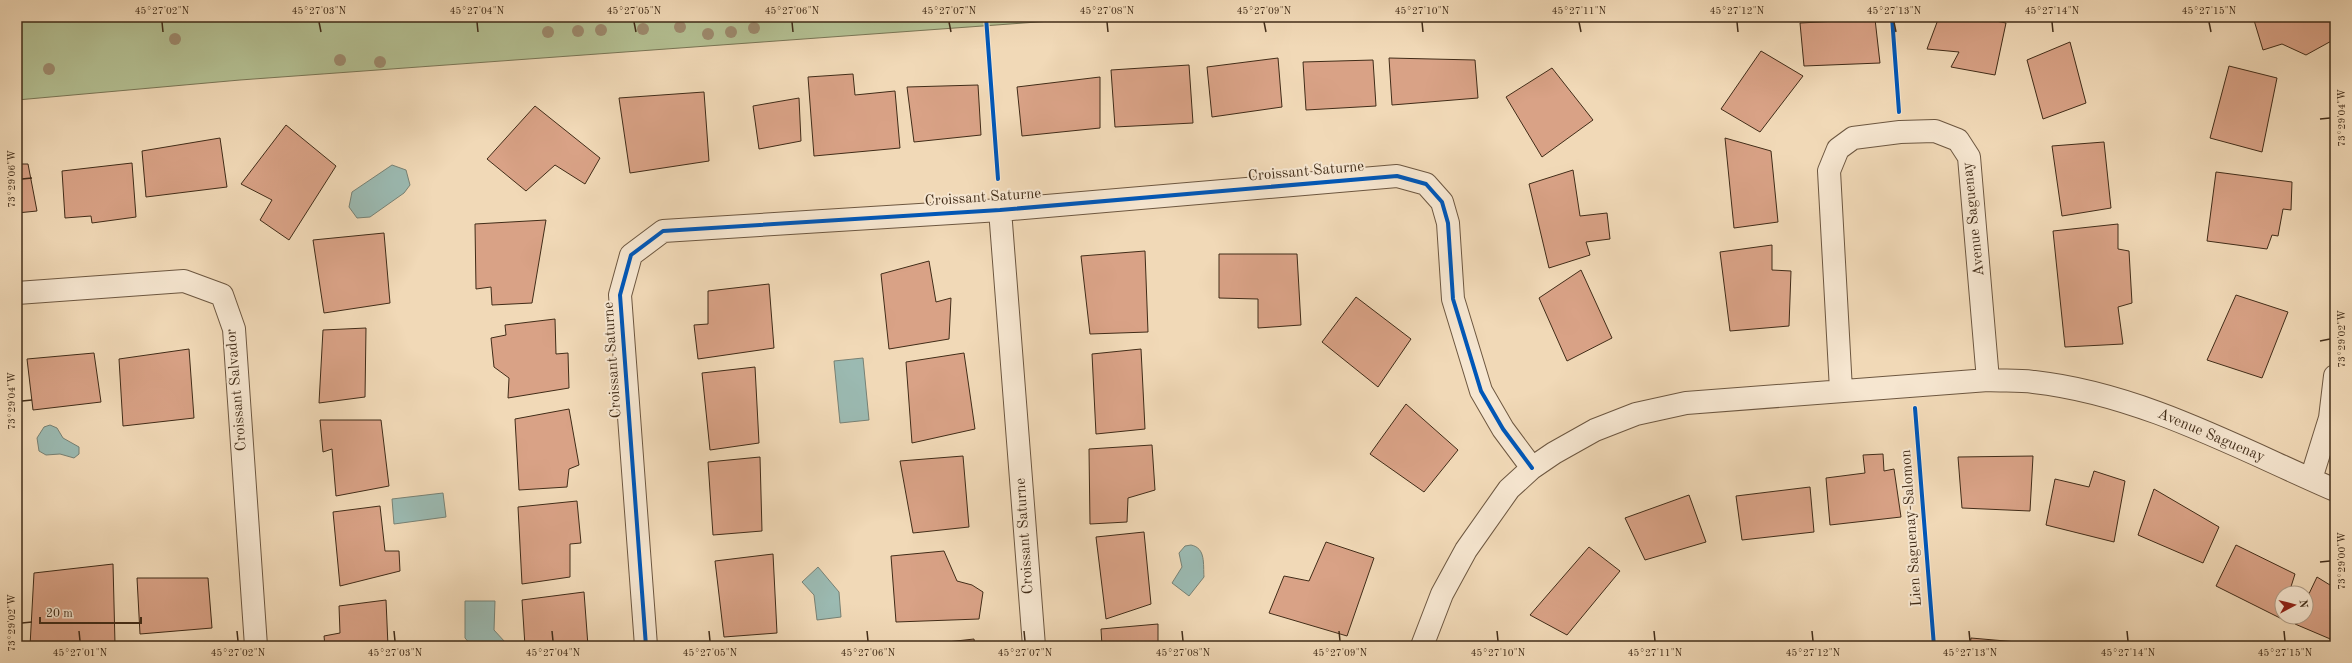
<svg xmlns="http://www.w3.org/2000/svg" width="2352" height="663" viewBox="0 0 2352 663" font-family="'Old Standard TT',serif">
  <style>
    .green { fill: #b4c093; stroke: #7a7656 }
    .water { fill: #9bbab2; stroke: #778174 }
    .building { fill: #d9a286; stroke: #412c18 }
    .lines { fill: none; stroke-linecap: round; stroke-linejoin: round }
    .minor-casing { stroke: #6d5740; stroke-width: 24 }
    .minor { stroke: #f6e6d0; stroke-width: 22 }
    .cycleway-casing { stroke: #f6e6d0; stroke-width: 6 }
    .cycleway { stroke: #0057b8; stroke-width: 4 }
    .tree { fill: #9d8a6d }
    .ticks { fill: none; stroke: #412c18; stroke-width: 1.5 }
    .labels { text-anchor: middle; dominant-baseline: central; stroke-width: 4; stroke-linejoin: round; paint-order: stroke }
    .street-label { font-size: 15px; fill: #412c18; stroke: #f6e6d0 }
    .neatline { fill: none; stroke: #412c18; stroke-width: 1.5 }
    .ticks-label { font-size: 10px; text-anchor: middle; fill: #412c18 }
  </style>
  <rect width="100%" height="100%" fill="#f1d9b7"/>
  <filter id="stains"><feTurbulence type="fractalNoise" baseFrequency=".005" numOctaves="4"/><feColorMatrix values="0 0 0 0 .2 0 0 0 0 .09 0 0 0 0 .02 0 0 0 .5 -.17"/></filter>
  <radialGradient id="worn" r=".72"><stop offset=".6" stop-color="#630" stop-opacity="0"/><stop offset="1" stop-color="#630" stop-opacity=".3"/></radialGradient>
  <path class="green" d="M17,17H1106L240,80L17,100Z"/>
  <path class="water" d="M392,165L406,170L410,185L404,193L370,217L357,218L349,207L352,192Z
    M863,358L869,420L840,423L834,361Z
    M50,425L57,428L63,438L79,447V454L74,458L60,454L46,455L39,451L37,438L44,427Z
    M443,493L446,517L394,524L392,499Z
    M1191,545C1206,548 1203,564 1204,577L1189,596L1172,583L1182,567L1179,553L1185,546Z
    M818,567L839,592L841,617L817,620L814,595L802,582Z
    M465,601H495L494,630L505,642L501,646H472L465,638Z"/>
  <path class="building" d="M1939,17H1975L2006,23L1995,75L1951,67L1959,52L1927,49Z
    M2253,17H2329L2335,29V39L2306,55L2282,44L2263,50Z
    M1875,19L1880,63L1804,66L1800,23Z
    M2070,42L2086,103L2043,119L2027,60Z
    M1761,51L1803,76L1760,132L1721,109Z
    M1278,58L1282,107L1212,117L1207,67Z
    M1389,58L1475,60L1478,98L1392,105Z
    M1373,60L1376,106L1306,110L1303,62Z
    M1189,65L1193,123L1115,127L1111,70Z
    M2229,66L2277,78L2262,152L2210,138Z
    M1552,68L1593,120L1542,157L1506,97Z
    M853,74L855,95L895,91L900,148L814,156L808,77Z
    M1100,77V128L1022,136L1017,87Z
    M978,85L981,135L914,142L907,87Z
    M704,92L709,161L630,173L619,98Z
    M799,98L801,141L759,149L753,106Z
    M535,106L600,158L585,184L555,165L526,191L487,159Z
    M286,125L336,166L289,240L260,220L272,200L241,184Z
    M220,138L227,187L146,197L142,151Z
    M1725,138L1771,151L1778,222L1734,228Z
    M2104,142L2111,208L2062,216L2052,146Z
    M132,163L136,217L92,223L91,216L65,218L62,171Z
    M17,164H28L37,211L17,213Z
    M1573,170L1580,216L1607,213L1610,239L1586,242L1590,255L1549,268L1529,184Z
    M2216,172L2292,182L2291,210L2283,209L2278,236L2272,235L2267,249L2207,241Z
    M546,220L532,303L492,305L491,287L476,289L475,224Z
    M2118,224V249L2129,251L2132,303L2118,307L2123,344L2065,347L2053,231Z
    M384,233L390,303L324,313L313,240Z
    M1772,245V270L1791,271L1789,326L1730,331L1720,252Z
    M1145,251L1148,332L1090,334L1081,256Z
    M1219,254H1297L1301,325L1258,328V299L1219,298Z
    M929,261L936,302L951,298L949,339L889,349L881,274Z
    M1581,270L1612,338L1567,361L1539,298Z
    M769,284L774,348L698,359L694,325L708,324V291Z
    M2236,295L2288,312L2262,378L2207,360Z
    M1356,297L1411,339L1378,387L1322,342Z
    M555,319L556,354L568,353L569,388L508,398L509,378L494,367L491,338L506,335L505,325Z
    M366,328L365,397L319,403L323,330Z
    M189,349L194,418L123,426L119,359Z
    M1141,349L1145,429L1096,434L1092,354Z
    M94,353L101,402L33,410L27,359Z
    M964,353L975,429L912,443L906,362Z
    M755,367L759,443L710,450L702,373Z
    M1406,404L1458,450L1424,492L1370,454Z
    M569,409L579,465L569,469L567,487L519,490L515,419Z
    M320,420H381L389,486L336,496L332,449L323,452Z
    M1152,445L1155,490L1128,498L1127,522L1090,524L1089,449Z
    M1883,454L1884,471L1894,469L1901,517L1830,525L1826,478L1865,473L1863,455Z
    M963,456L969,527L913,533L900,461Z
    M2033,456L2030,511L1962,508L1958,457Z
    M760,457L762,531L713,535L708,462Z
    M2094,471L2125,481L2114,542L2046,525L2055,479L2089,487Z
    M1810,487L1814,532L1742,540L1736,496Z
    M2154,489L2219,527L2203,563L2138,535Z
    M1689,495L1706,542L1645,560L1625,518Z
    M577,501L581,543L570,544V577L522,584L518,507Z
    M380,506L385,551H399L400,571L340,586L333,512Z
    M1144,532L1151,604L1106,619L1096,537Z
    M1326,542L1374,558L1347,636L1269,613L1284,576L1309,581Z
    M2236,545L2295,574L2289,593H2282L2280,618L2216,586Z
    M1589,547L1620,571L1567,635L1530,615Z
    M944,551L957,581L972,585L983,592L979,619L896,622L891,556Z
    M773,554L777,633L724,637L715,561Z
    M113,564L115,644L30,646L34,573Z
    M2317,577L2330,585L2335,579V641L2295,624L2298,617H2306V600Z
    M137,578H208L212,628L140,634Z
    M18,592L19,646H17Z
    M584,592L588,646H525L522,600Z
    M386,600L388,646H325L324,636L340,633L339,606Z
    M1158,624V646H1102L1101,629Z
    M1971,638L2040,644V646H1970Z
    M974,639L975,646H920V645Z"/>
  <g class="lines">
    <g class="minor-casing">
      <path id="minor" d="M1000,210L1034,646
        M17,293L184,281L222,295L234,329L256,646
        M1841,390L1829,171L1838,149L1853,138L1900,132L1935,131L1958,140L1969,157L1988,380
        M2311,479L2330,418L2335,376
        M646,646L620,295L631,255L663,231L1000,210L1397,176L1426,184L1442,202L1448,223L1453,299L1481,391L1503,429L1532,468
        M1422,646L1442,594L1466,550L1509,489L1532,468L1554,453L1595,430L1636,414L1686,403L1988,380C2003,381 2019,380 2034,382C2141,394 2238,448 2335,490"/>
    </g>
    <use href="#minor" class="minor"/>
    <g class="cycleway-casing">
      <path id="cycleway" d="M986,17L998,179
        M1892,17L1899,112
        M1915,408L1934,646
        M646,646L620,295L631,255L663,231L1000,210L1397,176L1426,184L1442,202L1448,223L1453,299L1481,391L1503,429L1532,468"/>
    </g>
    <use href="#cycleway" class="cycleway"/>
  </g>
  <g class="tree">
    <circle cx="680" cy="27" r="6"/>
    <circle cx="754" cy="28" r="6"/>
    <circle cx="643" cy="29" r="6"/>
    <circle cx="601" cy="30" r="6"/>
    <circle cx="578" cy="31" r="6"/>
    <circle cx="548" cy="32" r="6"/>
    <circle cx="731" cy="32" r="6"/>
    <circle cx="708" cy="34" r="6"/>
    <circle cx="175" cy="39" r="6"/>
    <circle cx="340" cy="60" r="6"/>
    <circle cx="380" cy="62" r="6"/>
    <circle cx="49" cy="69" r="6"/>
  </g>
  <path class="ticks" d="M162,22L163,32M319,22L321,32M477,22L478,32M634,22L636,32M792,22L793,32M949,22L951,32M1107,22L1108,32M1264,22L1266,32M1422,22L1423,32M1579,22L1581,32M1737,22L1738,32M1894,22L1896,32M2052,22L2053,32M2209,22L2211,32M2320,119L2330,118M22,179L32,178M2320,341L2330,339M22,401L32,400M2320,562L2330,561M22,623L32,622M79,631L80,641M237,631L238,641M394,631L395,641M552,631L553,641M709,631L710,641M867,631L868,641M1024,631L1025,641M1182,631L1183,641M1339,631L1340,641M1497,631L1498,641M1654,631L1655,641M1812,631L1813,641M1969,631L1970,641M2127,631L2128,641M2284,631L2285,641"/>
  <g class="labels">
    <g class="street-label">
      <text transform="translate(1306 172) rotate(-5)">Croissant Saturne</text>
      <text transform="translate(983 198) rotate(-4)">Croissant Saturne</text>
      <text transform="translate(1974 219) rotate(-96)">Avenue Saguenay</text>
      <text transform="translate(613 360) rotate(-94)">Croissant Saturne</text>
      <text transform="translate(237 390) rotate(-95)">Croissant Salvador</text>
      <text transform="translate(2211 436) rotate(23)">Avenue Saguenay</text>
      <text transform="translate(1912 528) rotate(-94)">Lien Saguenay-Salomon</text>
      <text transform="translate(1025 536) rotate(-94)">Croissant Saturne</text>
    </g>
  </g>
  <rect width="2352" height="663" fill="none" stroke="#f1d9b7" stroke-width="44"/>
  <g transform="translate(2294 605) rotate(83)"><circle r="19" fill="#f6e6d0" stroke="#ae9c86"/>
  <path d="M0-3L7 15L0 10L-7 15Z" fill="#8f2418"/>
  <text y="-6" font-size="11" font-weight="bold" text-anchor="middle" fill="#412c18">N</text>
  </g>
  <path d="M40 617v6h101v-6" fill="none" stroke="#412c18" stroke-width="2"/>
  <text x="46" y="617" font-size="12" fill="#412c18" stroke="#f6e6d0" stroke-width="3" paint-order="stroke">20 m</text>
  <rect x="22" y="22" width="2308" height="619" class="neatline"/>
  <g class="ticks-label">
    <text x="162" y="14">45°27'02"N</text>
    <text x="319" y="14">45°27'03"N</text>
    <text x="477" y="14">45°27'04"N</text>
    <text x="634" y="14">45°27'05"N</text>
    <text x="792" y="14">45°27'06"N</text>
    <text x="949" y="14">45°27'07"N</text>
    <text x="1107" y="14">45°27'08"N</text>
    <text x="1264" y="14">45°27'09"N</text>
    <text x="1422" y="14">45°27'10"N</text>
    <text x="1579" y="14">45°27'11"N</text>
    <text x="1737" y="14">45°27'12"N</text>
    <text x="1894" y="14">45°27'13"N</text>
    <text x="2052" y="14">45°27'14"N</text>
    <text x="2209" y="14">45°27'15"N</text>
    <text transform="translate(2341 118) rotate(-90)" y="4">73°29'04"W</text>
    <text transform="translate(11 179) rotate(-90)" y="4">73°29'06"W</text>
    <text transform="translate(2341 339) rotate(-90)" y="4">73°29'02"W</text>
    <text transform="translate(11 401) rotate(-90)" y="4">73°29'04"W</text>
    <text transform="translate(2341 561) rotate(-90)" y="4">73°29'00"W</text>
    <text transform="translate(11 623) rotate(-90)" y="4">73°29'02"W</text>
    <text x="80" y="656">45°27'01"N</text>
    <text x="238" y="656">45°27'02"N</text>
    <text x="395" y="656">45°27'03"N</text>
    <text x="553" y="656">45°27'04"N</text>
    <text x="710" y="656">45°27'05"N</text>
    <text x="868" y="656">45°27'06"N</text>
    <text x="1025" y="656">45°27'07"N</text>
    <text x="1183" y="656">45°27'08"N</text>
    <text x="1340" y="656">45°27'09"N</text>
    <text x="1498" y="656">45°27'10"N</text>
    <text x="1655" y="656">45°27'11"N</text>
    <text x="1813" y="656">45°27'12"N</text>
    <text x="1970" y="656">45°27'13"N</text>
    <text x="2128" y="656">45°27'14"N</text>
    <text x="2285" y="656">45°27'15"N</text>
  </g>
  <rect width="100%" height="100%" filter="url(#stains)"/>
  <rect width="100%" height="100%" fill="url(#worn)"/>
</svg>
